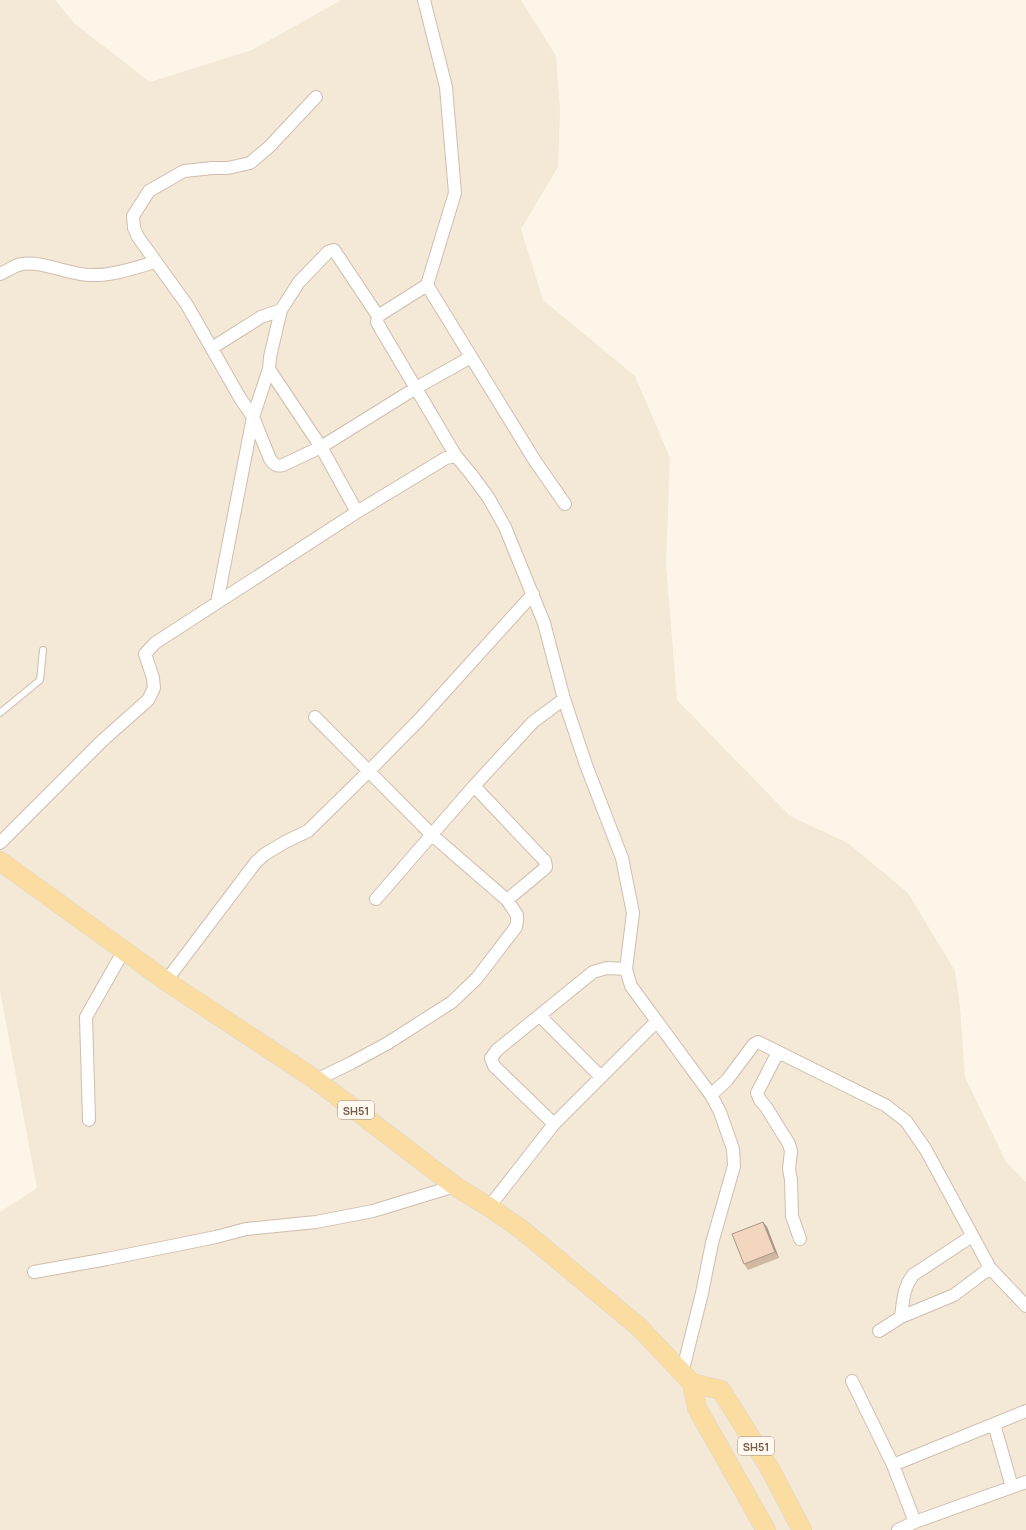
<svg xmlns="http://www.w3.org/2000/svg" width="1026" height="1530" viewBox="0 0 1026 1530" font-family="Manrope,sans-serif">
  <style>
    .residential { fill: #f4e8d7 }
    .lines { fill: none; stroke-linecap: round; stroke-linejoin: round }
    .lane-casing { stroke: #cfbead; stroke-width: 8 }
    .street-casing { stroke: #cfbead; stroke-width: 14 }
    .primary-casing { stroke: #dcd5d0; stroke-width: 20 }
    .lane { stroke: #fff; stroke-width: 6 }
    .street { stroke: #fff; stroke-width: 12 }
    .primary { stroke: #fbdda1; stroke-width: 19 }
    .wall { fill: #d0b8a5 }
    .shaded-wall { fill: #a99686 }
    .building { fill: #f2d6c0; stroke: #a99686 }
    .labels { text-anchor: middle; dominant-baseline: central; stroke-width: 3; stroke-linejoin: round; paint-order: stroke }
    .shield { fill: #fff9ef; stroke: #a08c7c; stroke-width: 1 }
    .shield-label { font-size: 11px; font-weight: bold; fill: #775d4b }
  </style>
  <rect width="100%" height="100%" fill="#fdf6e8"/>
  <path class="residential" d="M0,0H55L75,24L150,82L252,50L341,0H521L556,56L560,110L558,167L521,229L543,300L635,376L670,458L666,564L677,700L790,816L848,843L908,893L955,971L960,1007L965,1077L1006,1162L1026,1182V1530H0V1212L37,1188L0,991Z"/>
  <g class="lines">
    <g class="lane-casing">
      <path id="lane" d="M0,713L40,680L43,650"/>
    </g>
    <g class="street-casing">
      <path id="street" d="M316,97L269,147L250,163L228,168H213L184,171L149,191L133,216L134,228L138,237L187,305L240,398L253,417L270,459C274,464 276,467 283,465L321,447L416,388L471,357
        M0,274C7,271 15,265 22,264C43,261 67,274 89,275C112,276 134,268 155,262
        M427,285L535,461L565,504
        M378,316L427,285L455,193L446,87L424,0
        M212,348L261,317L281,310
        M357,512L321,447L269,369L270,357L281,310L299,282L328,252L334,250L378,316L377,322L382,331L456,456
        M217,603L253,417L269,369
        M315,717L432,835L507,900L517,915V921L516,927L477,978L452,1002L388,1043L351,1063L316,1080
        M474,786L545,861L546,867L543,870L507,900
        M0,843L103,740L148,700L154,688L153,678L145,654L155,643L357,512L446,458L456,456L471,474L488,497L505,527L544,623L564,699L586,765L622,858L633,913L626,969L631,986L711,1095L720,1112L733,1149L734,1166L712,1243L702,1293L682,1373
        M376,899L474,786L533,722L564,699
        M166,981L256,862L265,854L285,842L308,831L368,772L419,720L533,594
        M540,1016L600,1076
        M778,1052L757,1093L760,1100L766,1107L789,1144L791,1151L789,1169L791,1180L792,1216L800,1239
        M711,1095L727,1080L754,1044L758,1042L885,1105L906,1121L926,1150L990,1268L1026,1306
        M89,1120L86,1017L123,952
        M554,1124L494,1066L491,1058L497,1050L593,972L607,968L626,969
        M489,1207L554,1124L657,1021
        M34,1272L107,1259L216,1237L246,1229L316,1222L373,1211L455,1186
        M901,1317C903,1302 903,1288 913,1275L972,1236
        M879,1331L901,1317L954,1295L990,1268
        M852,1381L893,1465L915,1522
        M994,1424L1012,1487
        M893,1465L1026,1411
        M898,1530L915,1522L1026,1482"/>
    </g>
    <g class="primary-casing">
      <path id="primary" d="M0,861L166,981L316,1080L455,1186L489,1207L521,1229L639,1327L692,1383L697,1408L766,1530
        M692,1383L721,1390L769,1467L802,1530"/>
    </g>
    <use href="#lane" class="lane"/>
    <use href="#street" class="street"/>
    <use href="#primary" class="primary"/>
  </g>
  <path class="wall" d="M763,1222L767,1227L779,1258L748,1270L744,1264Z"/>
  <path class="shaded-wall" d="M763,1222L767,1227L779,1258L775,1252Z"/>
  <path class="building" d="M763,1222L775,1252L744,1264L732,1234Z"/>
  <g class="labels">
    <g class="shield">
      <rect x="338" y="1101" width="36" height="18" rx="3"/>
      <rect x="738" y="1437" width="36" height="18" rx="3"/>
    </g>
    <g class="shield-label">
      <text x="356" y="1110">SH51</text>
      <text x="756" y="1446">SH51</text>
    </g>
  </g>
</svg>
